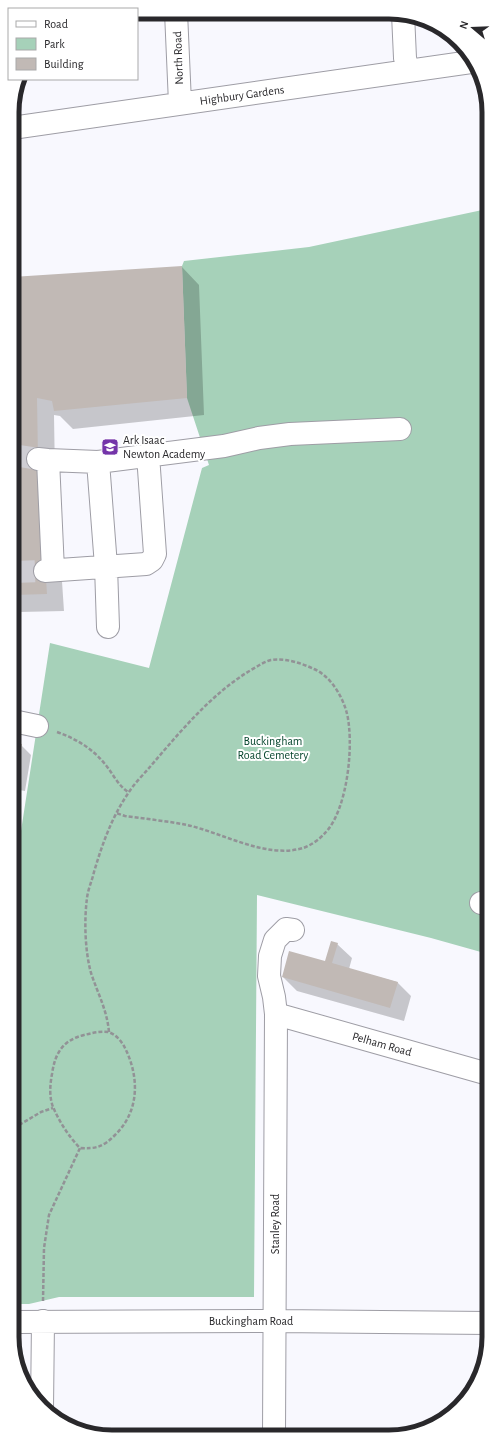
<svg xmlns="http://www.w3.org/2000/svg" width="501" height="1449" viewBox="0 0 501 1449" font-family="'Alegreya Sans',sans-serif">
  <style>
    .green { fill: #a6d1b9 }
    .shadow { fill: #0003 }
    .building { fill: #c1b9b5 }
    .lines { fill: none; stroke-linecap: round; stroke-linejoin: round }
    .minor-tunnel { stroke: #cfced4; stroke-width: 22; stroke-dasharray: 22 11; stroke-linecap: butt }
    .minor-casing { stroke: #9e9da5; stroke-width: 24 }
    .path { stroke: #929296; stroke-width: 2.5; stroke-dasharray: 4 2; stroke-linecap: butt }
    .minor { stroke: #fff; stroke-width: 22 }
    .labels { text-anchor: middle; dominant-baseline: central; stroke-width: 4; stroke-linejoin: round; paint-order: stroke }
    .street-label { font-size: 12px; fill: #29282b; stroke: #fff }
    .poi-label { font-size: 12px; fill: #29282b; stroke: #fff; text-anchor: start }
    .park-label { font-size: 12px; fill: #07462e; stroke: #fff }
    .rim { fill: none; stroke: #29282b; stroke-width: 5 }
  </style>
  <rect width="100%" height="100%" fill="#f8f8fe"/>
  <path class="green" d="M487,209L488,954L431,938L257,895L254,1297H59L29,1304H14L13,844H19L50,643L149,668L202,468L209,465L187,398L182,266L184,261L309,247Z"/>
  <path class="shadow" d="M182,267L199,285L204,415L73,429L60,416L54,415L55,477L64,611L20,612V625H13L12,278Z
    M13,744L21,745L31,755L25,791L13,789Z
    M337,944L352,958L349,969L397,982L411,996L404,1021L297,991L283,977L325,962Z"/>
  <path class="building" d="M182,266L187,398L54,411L52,401L37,398L38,459L47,594L13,595L12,277Z
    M13,743L22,744L15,782L13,781Z
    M331,941L338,943L332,963L398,982L390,1008L282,977L289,951L325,961Z"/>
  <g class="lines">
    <path class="minor-tunnel" d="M13,455L38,459
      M13,572L45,571"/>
    <g class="minor-casing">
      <path id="minor" d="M176,12L180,103
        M403,14L405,58L408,71
        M12,128L471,62
        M38,459L48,460L98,462L224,446L259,438L290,434L400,429
        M48,460L53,570
        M98,462L106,566L108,627
        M45,571L146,564L152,560L155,554L148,455
        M13,721L37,726
        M481,903L488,905
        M276,1014L488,1074
        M14,1322L275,1321L489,1323
        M42,1408L43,1321
        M274,1435L276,1014L274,997L269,976L270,956L275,940L286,929L293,930"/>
    </g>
    <path class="path" d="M57,732C77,739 95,750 108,768C114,776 119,786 128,792
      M109,1032C107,1010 98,994 91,973C85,951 84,921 87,898C88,889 92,881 94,872C102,845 111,819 127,795C133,785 142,776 149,768C180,732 211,694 251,670C258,666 264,662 271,660C286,658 301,663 314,669C330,676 341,694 346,710C355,740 348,810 325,833C320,839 310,846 303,848C266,859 223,833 187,825C167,821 146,819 125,816L116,813
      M14,1128L41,1112L53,1108
      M43,1301L44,1248L49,1215L80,1148C69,1137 59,1121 53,1107C49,1096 50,1085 52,1074C55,1053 63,1040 84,1035C92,1033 100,1031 108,1032C116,1034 122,1042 125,1048C140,1078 139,1112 115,1135C103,1147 96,1149 80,1148"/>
    <use href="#minor" class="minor"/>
  </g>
  <defs>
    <g id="school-square" transform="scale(0.9)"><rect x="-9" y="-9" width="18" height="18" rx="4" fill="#7434a9" stroke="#fff"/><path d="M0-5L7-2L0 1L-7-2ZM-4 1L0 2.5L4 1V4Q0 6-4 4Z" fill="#fff"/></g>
  </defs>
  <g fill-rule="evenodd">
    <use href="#school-square" x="110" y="447"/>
  </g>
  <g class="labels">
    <g class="street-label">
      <text transform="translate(178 58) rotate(-92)">North Road</text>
      <text transform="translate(242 95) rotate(-8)">Highbury Gardens</text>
      <text transform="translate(382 1044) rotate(16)">Pelham Road</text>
      <text transform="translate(275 1224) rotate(-90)">Stanley Road</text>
      <text x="251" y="1321">Buckingham Road</text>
    </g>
    <g class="poi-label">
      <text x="123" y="440">Ark Isaac<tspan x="123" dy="14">Newton Academy</tspan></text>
    </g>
    <g class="park-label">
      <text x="273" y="741">Buckingham<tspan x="273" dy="14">Road Cemetery</tspan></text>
    </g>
  </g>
  <path d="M0 0H501V1449H0ZM112 19H389A93 93 0 0 1 482 112V1337A93 93 0 0 1 389 1430H112A93 93 0 0 1 19 1337V112A93 93 0 0 1 112 19Z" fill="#fff" fill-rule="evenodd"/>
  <path class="rim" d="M112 19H389A93 93 0 0 1 482 112V1337A93 93 0 0 1 389 1430H112A93 93 0 0 1 19 1337V112A93 93 0 0 1 112 19Z"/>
  <rect x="8" y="8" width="130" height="72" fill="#ffffff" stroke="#a9a9aa"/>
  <rect x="16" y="21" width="20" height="6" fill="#ffffff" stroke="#a9a9aa"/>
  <text x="44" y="28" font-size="12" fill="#29282b">Road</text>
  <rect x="16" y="38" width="20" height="12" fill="#a6d1b9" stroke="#a9a9aa"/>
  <text x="44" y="48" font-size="12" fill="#29282b">Park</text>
  <rect x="16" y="58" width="20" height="12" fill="#c1b9b5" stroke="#a9a9aa"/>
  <text x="44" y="68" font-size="12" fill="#29282b">Building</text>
  <g transform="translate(473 28) rotate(289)" stroke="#ffffff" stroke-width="3" paint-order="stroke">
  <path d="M0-3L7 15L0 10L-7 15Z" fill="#29282b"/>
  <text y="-6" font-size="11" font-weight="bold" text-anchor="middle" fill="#29282b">N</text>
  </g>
</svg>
